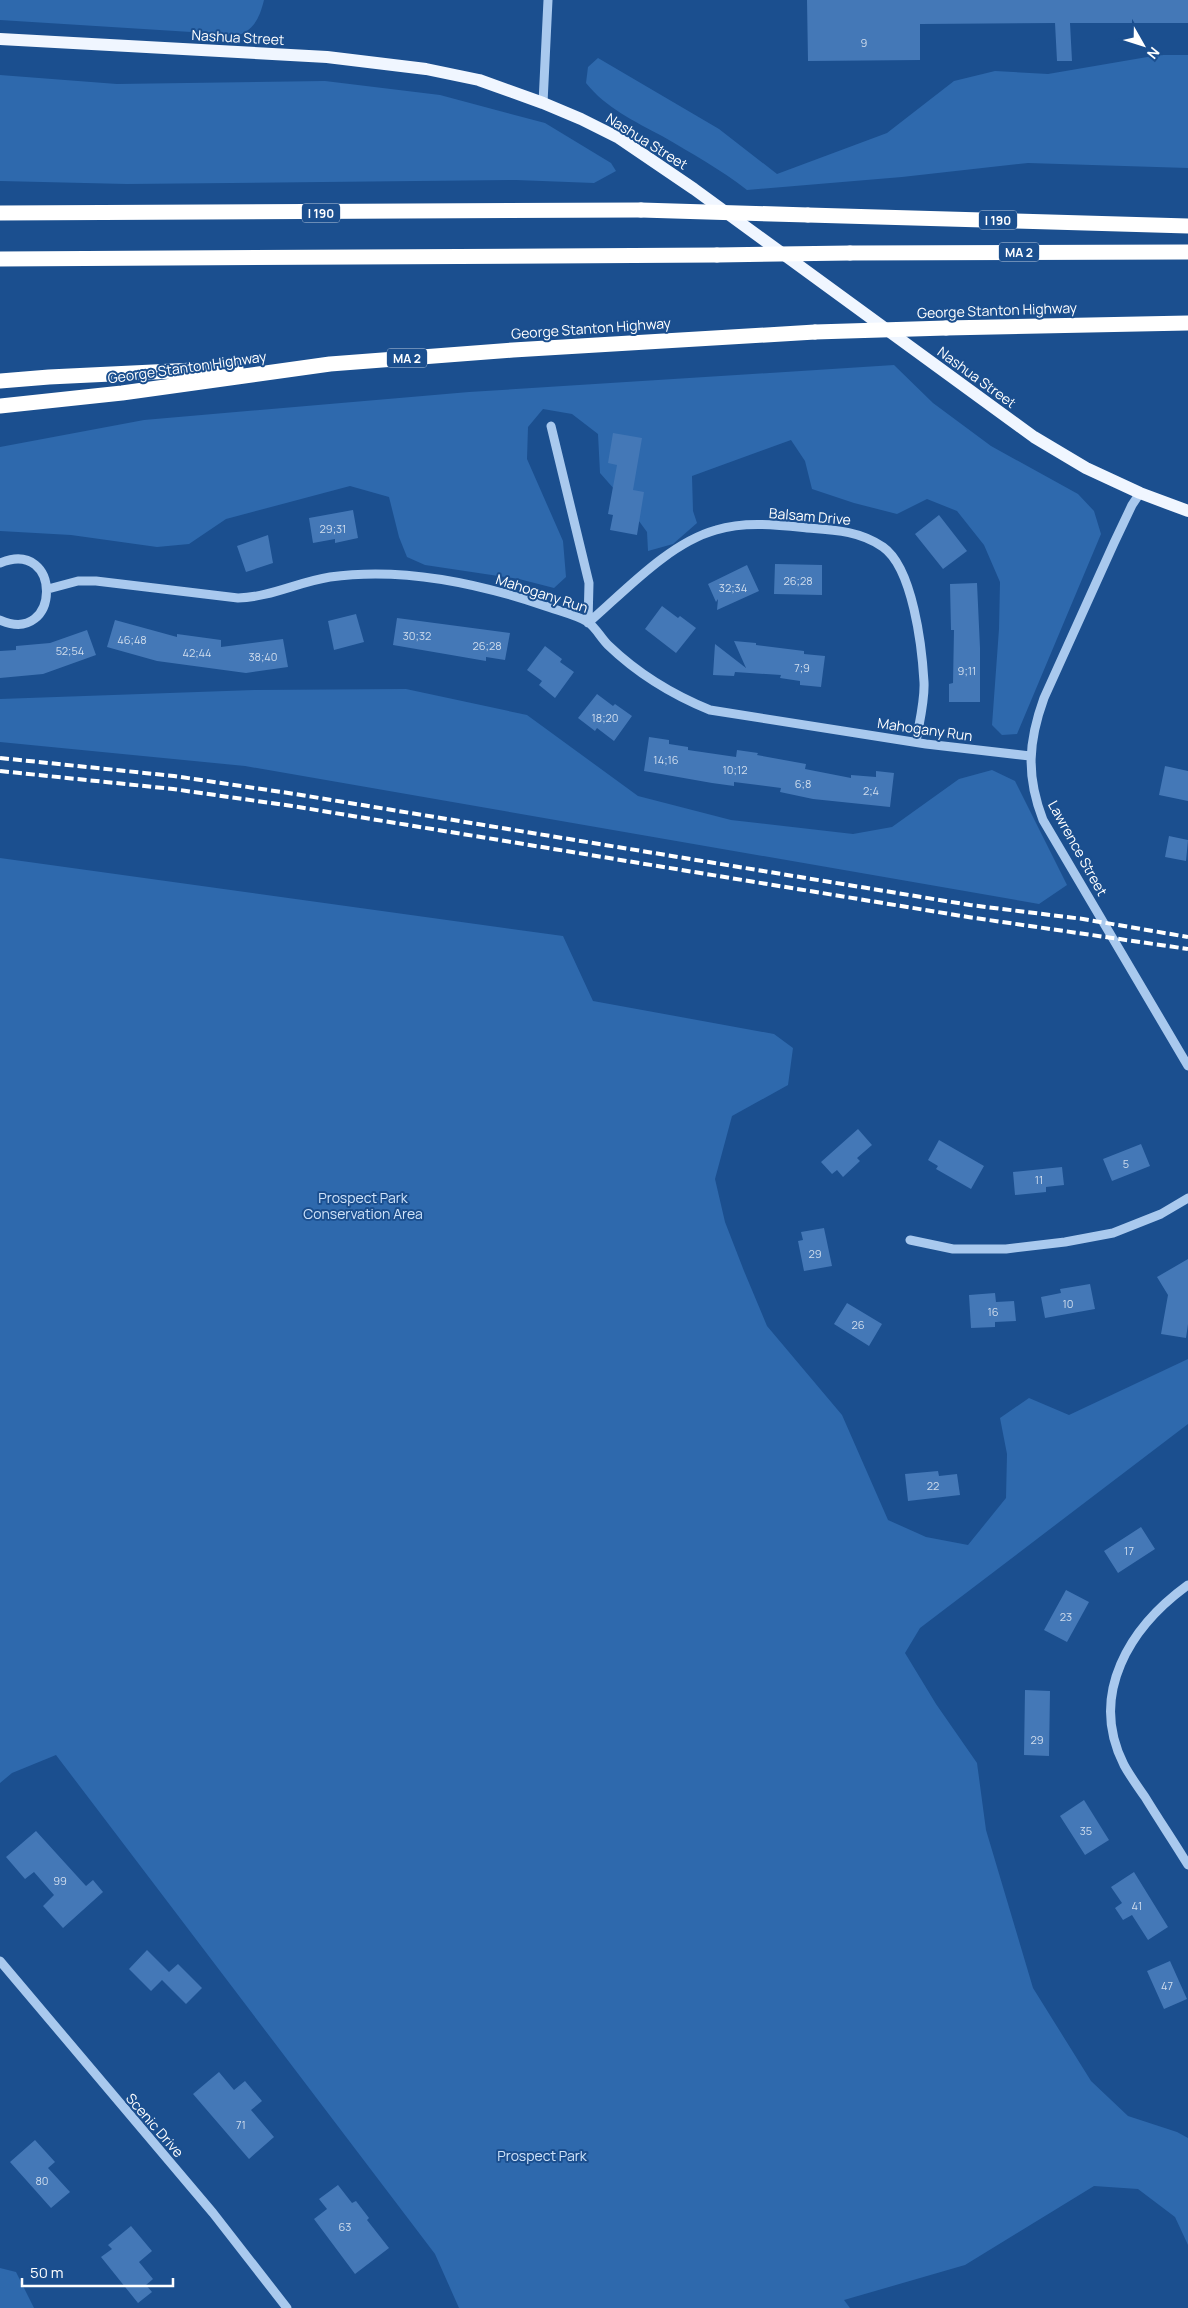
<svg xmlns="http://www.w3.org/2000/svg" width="1188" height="2308" viewBox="0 0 1188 2308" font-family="Manrope,sans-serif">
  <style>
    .green { fill: #2e69ad }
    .building { fill: #4478b7 }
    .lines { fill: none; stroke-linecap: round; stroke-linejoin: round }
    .minor { stroke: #a9c9ee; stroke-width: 9 }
    .major { stroke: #f0f6ff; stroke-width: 12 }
    .highway { stroke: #fff; stroke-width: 15 }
    .rail { stroke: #fff; stroke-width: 4; stroke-dasharray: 9 4; stroke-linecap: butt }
    .highway-bridge { stroke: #fff; stroke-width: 15 }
    .labels { text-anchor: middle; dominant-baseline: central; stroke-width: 4; stroke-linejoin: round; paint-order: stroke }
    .number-label { font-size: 11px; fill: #d0dded }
    .shield { fill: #1b4f8f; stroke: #bbcadd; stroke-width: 1 }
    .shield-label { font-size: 12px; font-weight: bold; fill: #fff }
    .street-label { font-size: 14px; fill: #fff; stroke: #1b4f8f }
    .park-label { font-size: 14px; fill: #cfe3fa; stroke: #1b4f8f }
  </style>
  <rect width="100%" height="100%" fill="#1b4f8f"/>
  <path class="green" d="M0,0H264C260,16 255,29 239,35L0,20Z
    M1159,55H1188V168L1028,163L902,177L747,190C720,169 691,153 662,136C634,121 606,108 586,83L588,67L598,58L719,129L777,174L887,133L954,81L995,71L1048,74Z
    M0,75L117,84L325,81L440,95L545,123L611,163L616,171L594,183L516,180L127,184L0,181Z
    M894,365L933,403L991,446L1078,494L1094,511L1101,534L1017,734L1002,735L992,725L999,629L1000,582L984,545L957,511L927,499L897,514L854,503L812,489L805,461L791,440L692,476L693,511L697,523L673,544L648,551L647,532L622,498L600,473L598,434L572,414L543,409L528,427L527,459L563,541L566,577L554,588L519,579L425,565L407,557L399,537L389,497L350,486L226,519L189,544L157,547L71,535L0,531V447L144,420L469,392Z
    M406,689L527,715L638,796L731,820L853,834L892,827L959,779L992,770L1015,781L1067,885L1039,904L245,766L0,742V699L254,690Z
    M0,858L563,936L593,1001L774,1034L793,1048L788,1085L732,1116L715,1179L725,1222L744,1271L767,1326L842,1415L888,1520L926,1537L968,1545L1006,1498L1007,1454L1000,1418L1029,1398L1069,1415L1188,1359V1424L920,1628L905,1653L936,1704L977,1763L986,1830L1033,1988L1091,2081L1128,2116L1177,2132L1188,2138V2245L1175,2217L1138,2189L1094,2186L965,2265L844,2300L850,2308H459L435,2254L56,1755L12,1773L0,1783Z
    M0,2268L16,2272L34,2308H0Z"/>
  <path class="building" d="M807,0H1188V23H1070L1072,61H1057L1055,23L920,24V60L808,61Z
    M613,433L642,438L633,490L644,492L637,535L610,530L613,515L608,514L617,465L608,463Z
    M353,510L358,538L335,543V539L313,543L309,518Z
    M939,515L967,551L943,569L915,534Z
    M268,535L273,563L246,572L237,546Z
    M775,564L822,565V595L774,594Z
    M747,565L759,591L717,610L718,599L716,602L708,584Z
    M977,583L980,648V702H949V684L953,683L954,630H951L950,584Z
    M662,606L678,618L680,616L696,628L676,653L645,629Z
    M356,614L364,642L334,650L328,621Z
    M397,618L510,633L505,660L486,657V661L393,645Z
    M115,620L177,637V634L221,640V647L283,639L288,667L246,673L157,661L107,647Z
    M87,630L96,655L43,674L0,678V651L16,650V646L50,643Z
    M734,641L756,643V645L804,651V654L825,656L821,687L800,685V681L780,678L781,675L735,672L734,676L713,675L715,644L746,668Z
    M545,646L562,659L560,662L574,672L555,698L539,685L542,681L527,670Z
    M597,694L613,706L615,704L632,716L614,741L597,728L595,731L578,718Z
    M649,737L669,740V744L688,747V750L736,757L737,750L758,753L757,755L806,764L805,769L851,778V775L876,777V771L894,773L890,807L813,799L780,792L781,788L734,782V786L712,783L644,771Z
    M1165,766L1188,771V801L1159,795Z
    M1169,836L1188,840L1186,861L1165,857Z
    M858,1129L872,1145L857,1158L860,1161L843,1177L837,1170L832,1174L821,1162Z
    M939,1140L984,1166L971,1189L936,1169L938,1166L928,1160Z
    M1141,1144L1150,1166L1112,1181L1103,1159Z
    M1062,1167L1064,1185L1046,1187V1192L1015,1195L1013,1172Z
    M824,1228L832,1266L804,1271L798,1241L803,1240L801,1232Z
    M1188,1259V1324L1186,1338L1161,1334L1168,1295L1157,1277Z
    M1090,1284L1095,1309L1045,1318L1041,1297L1061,1293L1060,1289Z
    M995,1293L996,1302L1014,1301L1016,1321L995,1322V1327L971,1328L969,1295Z
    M847,1303L882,1324L869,1346L834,1324Z
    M938,1471L939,1476L957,1474L960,1495L908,1501L905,1474Z
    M1141,1527L1155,1549L1118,1573L1104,1551Z
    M1066,1590L1089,1602L1067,1642L1044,1630Z
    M1025,1690L1050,1691L1049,1756L1024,1755Z
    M1084,1800L1109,1840L1085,1855L1060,1816Z
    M36,1831L86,1886L93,1880L103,1892L63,1928L43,1906L54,1895L34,1872L25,1879L6,1857Z
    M1134,1872L1168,1927L1148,1940L1132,1915L1123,1920L1115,1908L1122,1903L1111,1887Z
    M147,1950L169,1972L178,1964L202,1988L186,2004L162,1980L151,1991L129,1969Z
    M1170,1961L1187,1999L1164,2009L1147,1971Z
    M219,2072L234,2090L245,2081L262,2101L251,2110L274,2137L249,2159L193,2094Z
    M35,2140L55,2162L48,2168L70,2192L51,2208L10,2162Z
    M338,2185L352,2203L356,2201L369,2218L367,2220L389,2248L355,2274L314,2219L327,2209L319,2199Z
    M131,2226L152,2251L139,2262L153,2279L146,2285L152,2292L138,2303L101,2257L112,2249L108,2245Z"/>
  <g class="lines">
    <path class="minor" d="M543,103L548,0
      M551,426L589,583L588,623
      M1140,493L1132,505L1114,543L1044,698C1028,742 1026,776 1043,820L1188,1066
      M0,563C63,537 61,647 0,620
      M48,589L78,581H96L238,598C271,597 298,582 330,577C401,567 478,583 545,606C559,611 576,615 588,622C596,628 601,638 608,645C636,672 673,695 710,710L926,744L1030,756
      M588,623C625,591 669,543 716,530C745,521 778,525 807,528C835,530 860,531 883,547C913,568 922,647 924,682C925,701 919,723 916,742
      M910,1240L953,1249H1006L1065,1242L1113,1233L1161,1214L1188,1198
      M1188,1585C1130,1627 1088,1694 1124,1765C1130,1776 1138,1787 1145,1797C1159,1820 1174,1842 1188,1865
      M0,1961L213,2213L287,2308"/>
    <path class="major" d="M0,39L327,57L426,69L479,80L543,103L581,119L619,138L694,189L1034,437L1086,468L1140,493L1188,511"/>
    <path class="highway" d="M0,213L641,210
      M808,215L1188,226
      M850,253L1188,252
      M0,259L717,255
      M946,328L1188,323
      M0,381L49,377L236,368
      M0,406L122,393L330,364L513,350L815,332"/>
    <path class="rail" d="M0,758L174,776L295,794L970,905L1083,919L1188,937
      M0,771L173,789L292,806L968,917L1188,949"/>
    <path class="highway-bridge" d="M641,210L808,215
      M717,255L850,253
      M815,332L946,328"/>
  </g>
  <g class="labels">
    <g class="number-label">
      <text x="864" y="42">9</text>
      <text x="333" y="528">29;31</text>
      <text x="798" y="580">26;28</text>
      <text x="733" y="587">32;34</text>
      <text x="417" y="635">30;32</text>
      <text x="132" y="639">46;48</text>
      <text x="487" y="645">26;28</text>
      <text x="70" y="650">52;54</text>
      <text x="197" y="652">42;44</text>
      <text x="263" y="656">38;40</text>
      <text x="802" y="667">7;9</text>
      <text x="967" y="670">9;11</text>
      <text x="605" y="717">18;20</text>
      <text x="666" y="759">14;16</text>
      <text x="735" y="769">10;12</text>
      <text x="803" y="783">6;8</text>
      <text x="871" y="790">2;4</text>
      <text x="1126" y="1163">5</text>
      <text x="1039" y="1179">11</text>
      <text x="815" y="1253">29</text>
      <text x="1068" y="1303">10</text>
      <text x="993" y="1311">16</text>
      <text x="858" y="1324">26</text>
      <text x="933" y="1485">22</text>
      <text x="1129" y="1550">17</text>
      <text x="1066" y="1616">23</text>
      <text x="1037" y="1739">29</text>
      <text x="1086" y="1830">35</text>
      <text x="60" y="1880">99</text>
      <text x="1137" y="1905">41</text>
      <text x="1167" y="1985">47</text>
      <text x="241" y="2124">71</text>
      <text x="42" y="2180">80</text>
      <text x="345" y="2226">63</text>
    </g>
    <g class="shield">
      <rect x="302" y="203.5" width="38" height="19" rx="4"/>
      <rect x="979" y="210.5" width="38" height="19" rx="4"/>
      <rect x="999" y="242.5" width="40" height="19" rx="4"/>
      <rect x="387" y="348.5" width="40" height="19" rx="4"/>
    </g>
    <g class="shield-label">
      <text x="321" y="213">I 190</text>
      <text x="998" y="220">I 190</text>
      <text x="1019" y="252">MA 2</text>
      <text x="407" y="358">MA 2</text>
    </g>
    <g class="street-label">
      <text transform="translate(238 37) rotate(3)">Nashua Street</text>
      <text transform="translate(647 141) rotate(32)">Nashua Street</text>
      <text transform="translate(997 310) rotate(-2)">George Stanton Highway</text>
      <text transform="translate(591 328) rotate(-4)">George Stanton Highway</text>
      <text transform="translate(187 367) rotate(-8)">George Stanton Highway</text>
      <text transform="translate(977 377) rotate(36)">Nashua Street</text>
      <text transform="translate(810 516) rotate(5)">Balsam Drive</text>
      <text transform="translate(542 593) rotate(18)">Mahogany Run</text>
      <text transform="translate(925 729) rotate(8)">Mahogany Run</text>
      <text transform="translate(1078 848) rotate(61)">Lawrence Street</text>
      <text transform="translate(155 2125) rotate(49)">Scenic Drive</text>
    </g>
    <g class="park-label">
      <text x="363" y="1197">Prospect Park<tspan x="363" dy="16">Conservation Area</tspan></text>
      <text x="542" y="2155">Prospect Park</text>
    </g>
  </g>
  <g transform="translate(1143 45) rotate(129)" stroke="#1b4f8f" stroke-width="4" paint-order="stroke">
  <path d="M0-4L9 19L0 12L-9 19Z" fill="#ffffff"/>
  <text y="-8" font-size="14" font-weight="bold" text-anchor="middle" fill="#ffffff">N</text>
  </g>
  <path d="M22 2278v8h151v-8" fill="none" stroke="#ffffff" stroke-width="2.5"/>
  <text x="30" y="2278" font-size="15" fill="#ffffff" stroke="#1b4f8f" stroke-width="4" paint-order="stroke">50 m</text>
</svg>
